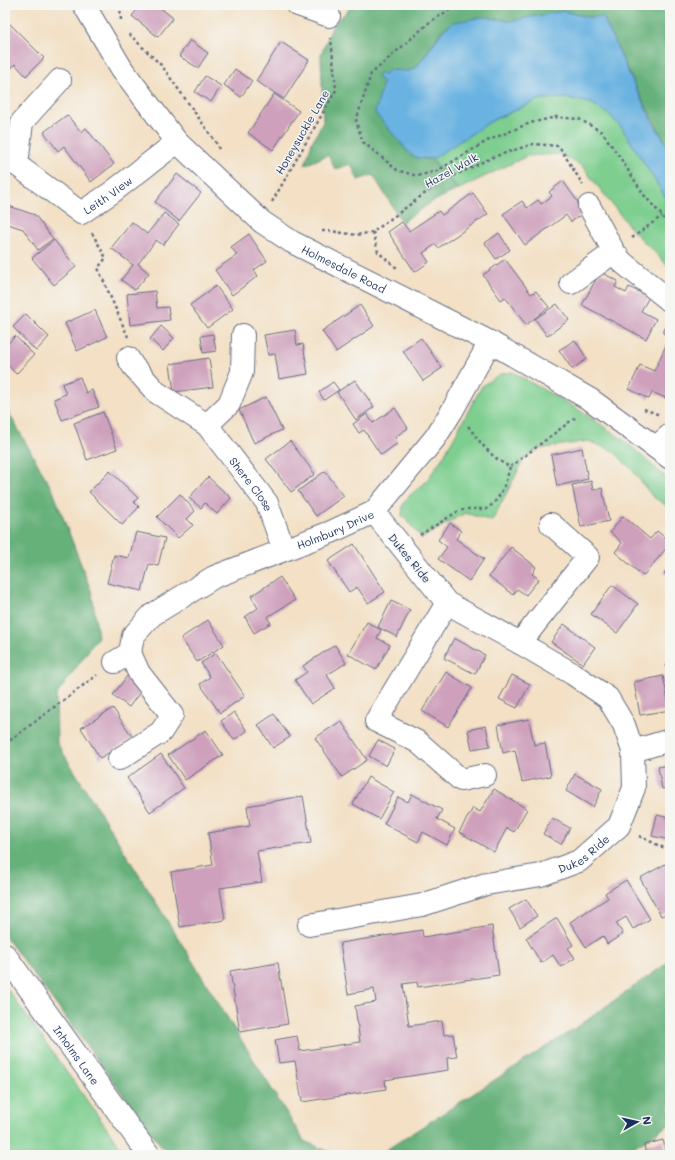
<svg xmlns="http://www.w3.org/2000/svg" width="675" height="1160" viewBox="0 0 675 1160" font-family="Mali,sans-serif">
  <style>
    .green { fill: #7dce8f; stroke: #4c7e76 }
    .forest { fill: #66b17a; stroke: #40706c }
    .water { fill: #69b2e1; stroke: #4270a0 }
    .building { fill: #cea0bc }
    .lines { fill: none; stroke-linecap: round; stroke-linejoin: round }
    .minor-casing { stroke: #676d82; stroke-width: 24 }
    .path { stroke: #676d82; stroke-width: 2.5; stroke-dasharray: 3 3; stroke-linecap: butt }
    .minor { stroke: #fff; stroke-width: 22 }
    .labels { text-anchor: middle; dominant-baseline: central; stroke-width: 3; stroke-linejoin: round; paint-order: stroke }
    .street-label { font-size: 11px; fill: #1b2f5e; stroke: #f6f6f2 }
  </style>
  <rect width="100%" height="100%" fill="#f6f6f2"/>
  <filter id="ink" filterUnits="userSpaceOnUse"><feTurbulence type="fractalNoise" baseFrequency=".025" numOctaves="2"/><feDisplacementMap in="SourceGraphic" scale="8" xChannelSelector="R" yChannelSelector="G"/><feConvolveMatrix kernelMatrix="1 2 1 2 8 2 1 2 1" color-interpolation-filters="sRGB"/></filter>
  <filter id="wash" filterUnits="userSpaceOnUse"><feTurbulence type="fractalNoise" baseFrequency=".012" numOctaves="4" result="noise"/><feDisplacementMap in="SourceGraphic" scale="16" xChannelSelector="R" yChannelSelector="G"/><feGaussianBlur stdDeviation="0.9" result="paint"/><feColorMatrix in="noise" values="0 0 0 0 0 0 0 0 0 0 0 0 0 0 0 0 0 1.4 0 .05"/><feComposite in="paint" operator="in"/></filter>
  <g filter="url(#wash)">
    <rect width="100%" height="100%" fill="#f3e0c5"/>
    <path class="green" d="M567,98L591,103L610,115L622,128L670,204V268L633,231L582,166L560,154L527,156L459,189L432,159L493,120L540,99Z
      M512,372L574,407L597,422L625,441L670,481V508L652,496L633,471L613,451L588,441L538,449L524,459L492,521L465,513L422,538L402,515L403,505L409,496L425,483L443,457L482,386L500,374Z
      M5,986L126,1155H5Z"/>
    <path class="forest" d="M353,5H670V149C644,107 624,62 603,17H588L563,11L510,21L484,17L443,29L416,68L408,71L389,70L386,75L377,76L383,83L375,113L411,155L418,158L432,159L459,189L432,202L402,222L373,175L358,180L351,164L335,169L328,155L305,165L312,142L323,122L321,54L333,25Z
      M5,406L53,491L92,593L98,637L56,696L57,743L304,1141L337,1155H168L5,936Z
      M670,961V1124L621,1155H361L383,1152L577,1027Z"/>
    <path class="water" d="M563,11L588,17H603L630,76L652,121L670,149V204L622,128L610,115L591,103L567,98L540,99L493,120L432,159L418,158L411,155L375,113L383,83L377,76L378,73L386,74L389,70L408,71L416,68L444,29L454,22L484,17L510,21Z"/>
    <g id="blocks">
      <path class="building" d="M141,5H157L173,18L158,37L132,16Z
        M5,19L44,58L26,76L15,64L5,74Z
        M190,40L208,53L198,68L179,56Z
        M281,42L309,60L284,99L256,81Z
        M235,69L252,81L241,97L224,85Z
        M205,76L221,86L211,102L195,92Z
        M274,94L299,111L273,150L248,133Z
        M67,115L81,132L86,128L114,164L91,182L64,146L58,151L44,132Z
        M177,174L201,193L179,221L155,202Z
        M563,181L585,212L571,222L566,215L525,245L503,214L522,201L527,208L538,200L541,204L552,196L549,192Z
        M473,193L488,214L438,248L436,244L423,253L429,262L415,272L388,232L402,222L409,231L439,211L442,215Z
        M9,206L35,215L53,239L38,250L23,229L5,223Z
        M164,213L179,224L163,245L156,240L138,264L149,273L135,290L121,280L133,265L111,248L132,222L147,234Z
        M499,233L510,250L496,259L485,243Z
        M249,234L267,261L254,270L258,276L232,295L215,270L237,255L231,247Z
        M54,240L76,267L54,285L32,258Z
        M505,259L531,294L536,291L549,307L526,325L505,297L501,300L483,275Z
        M600,272L618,281L615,287L626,293L629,287L649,297L641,311L656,319L646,339L582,305Z
        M216,286L233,309L207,328L190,305Z
        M155,291L157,308L168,307L170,320L130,325L127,294Z
        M557,304L569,320L547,336L535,319Z
        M360,305L374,326L336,352L322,331Z
        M95,310L107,337L77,351L65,323Z
        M26,314L49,337L36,351L13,327Z
        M670,318V394L668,399L652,392L649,399L629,389L640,365L654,371L670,337L663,333Z
        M161,326L174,338L163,351L150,339Z
        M295,330L297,345L303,344L308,374L279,379L275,354L268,355L264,335Z
        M213,334L216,351L203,353L201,336Z
        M15,336L34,355L16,374L5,362V347Z
        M421,338L442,368L423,381L403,351Z
        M575,340L587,359L572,369L559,350Z
        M209,358L213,387L174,392L170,364Z
        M80,377L86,393L92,390L99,407L62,420L54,399L66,394L62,384Z
        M355,380L374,407L356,420L337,392Z
        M333,382L339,390L324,400L319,392Z
        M266,397L282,430L254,443L239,410Z
        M395,408L408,428L395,437L398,443L381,455L364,430L359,433L353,424L367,414L373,423Z
        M103,412L117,449L87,460L74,423Z
        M290,441L315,474L291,492L266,459Z
        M582,448L588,479L557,486L551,455Z
        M110,471L138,498L134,502L139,507L122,525L89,492Z
        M325,471L344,496L316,516L298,491Z
        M208,477L231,498L217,514L205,503L201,508L189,498Z
        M591,481L593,490L602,488L609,521L581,527L572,485Z
        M180,494L195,511L187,519L193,525L178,538L157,517Z
        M623,516L650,539L657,531L670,542V544L643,576L615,552L622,543L610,532Z
        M450,523L461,531L456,539L484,559L469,581L438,559L447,547L438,540Z
        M136,532L165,538L158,566L149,564L142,591L107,583L114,555L129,558Z
        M354,544L385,592L368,603L357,587L349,592L328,561Z
        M511,547L536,567L532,574L539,579L526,595L517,589L513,595L489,576Z
        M670,566V578L664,573Z
        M280,577L295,600L267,617L271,623L254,633L245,617L258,608L251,596Z
        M612,585L638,604L617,633L591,614Z
        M391,601L410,610L397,637L378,627Z
        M208,620L224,645L197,662L181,638Z
        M367,622L381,630L377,638L390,645L376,670L348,654Z
        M564,624L595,647L583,664L551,642Z
        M454,638L485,655L475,674L444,658Z
        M335,645L346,663L327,675L335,688L311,704L295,680L307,672L303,666Z
        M216,653L245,696L220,713L200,684L210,677L201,663Z
        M670,664V685H669L666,665Z
        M446,672L472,688L448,727L422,711Z
        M512,675L530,684L517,708L499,699Z
        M127,676L143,688L129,707L113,695Z
        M663,676L670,710L640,715L634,682Z
        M113,708L133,738L100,758L81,728Z
        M234,712L247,731L234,740L221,721Z
        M274,714L290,737L273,748L258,725Z
        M529,719L534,745L545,743L551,776L522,782L515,750L503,753L498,725Z
        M341,721L367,760L342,777L315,738Z
        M486,726L490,746L472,749L468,730Z
        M206,730L223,755L185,780L168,755Z
        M378,740L395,749L386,766L369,756Z
        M161,754L184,788L150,812L127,778Z
        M670,765V787L662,789L658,767Z
        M575,774L602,789L593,807L566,791Z
        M368,777L394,792L379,819L353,804Z
        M494,789L527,809L514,832L507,828L494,852L459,832L473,808L480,812Z
        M412,794L442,810L437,819L455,829L447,845L423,832L418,842L384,824L398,797L408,802Z
        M303,796L311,843L257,851L262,882L220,888L225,920L180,927L171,872L213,865L208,833L250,826L247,806Z
        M657,815L670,818V840L652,836Z
        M552,818L570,828L561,844L543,834Z
        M669,862L670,864V912L661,916L640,878Z
        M626,880L650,919L633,929L626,917L616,923L623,934L607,944L603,936L586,947L570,922L608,898L605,893Z
        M526,899L537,916L520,927L509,909Z
        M557,918L573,945L568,948L575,958L561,967L553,955L541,963L526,938Z
        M492,926L499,975L418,987L417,982L403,984L409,1026L442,1021L444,1035L453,1034L457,1057L447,1058L448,1070L385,1080L386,1089L302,1102L295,1061L279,1063L275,1040L297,1036L300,1051L360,1042L355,1006L376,1002L374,989L348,994L340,943L422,930L423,937Z
        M278,963L288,1024L240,1032L230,971Z
        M663,1140L667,1155H646L644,1145Z"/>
    </g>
  </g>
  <g filter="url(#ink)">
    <use href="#blocks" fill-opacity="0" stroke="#676d82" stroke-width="1"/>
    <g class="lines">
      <g class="minor-casing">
        <g id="minor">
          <path id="s1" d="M84,5L122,69L177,142L262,222L292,242L490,342L591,400L670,458"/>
          <path d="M298,5L329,16"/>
          <path id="s2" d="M17,165L81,213L111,193L177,142"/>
          <path d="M17,165L22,122L60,80"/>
          <path d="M589,206L614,252"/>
          <path d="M571,283L614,252L622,262L670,301"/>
          <path id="s3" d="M128,358L133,366L156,392L207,425L267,503L284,550"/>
          <path d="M207,425L229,404L242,372L243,335"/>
          <path d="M656,447L670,435"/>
          <path d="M447,603L376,721L418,742L461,780L485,775"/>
          <path d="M520,643L588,557L551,524"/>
          <path id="s4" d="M115,662L130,653L133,636L152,615L214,577L331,532L374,512L435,438L452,411L490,342"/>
          <path d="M633,751L670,740"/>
          <path d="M119,759L161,732L172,715L139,673L130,653"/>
          <path id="s5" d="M309,925L422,905L486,884L541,875L579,861L619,826L634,788L633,751L624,725L608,698L573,674L520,643L447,603L374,512"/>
          <path id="s6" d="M5,955L149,1155"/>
        </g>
      </g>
      <path class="path" d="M120,5L121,21
        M474,5L451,9L431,21L371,74L356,121L363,142L397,170L417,176L437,171L487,141L530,123L556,117L579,119L602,132L619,156L644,195L670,225
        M5,6L6,5
        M129,34L162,66L215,141L219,149
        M272,202L336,90L331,38
        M322,231H330L356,235L373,232L439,183L493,157L533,144L559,146L583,185
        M373,232L378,252L398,269
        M92,233L106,258L98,268L128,337
        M632,238L662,216
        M644,409L660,415
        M468,426C481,443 490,457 510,467L576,417
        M420,535L457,512L466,509H487C502,497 505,485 510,467
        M5,744L97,675
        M639,836L662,847L670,849"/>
      <use href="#minor" class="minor"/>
    </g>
  </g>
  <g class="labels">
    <g class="street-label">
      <text transform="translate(302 132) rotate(-60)">Honeysuckle Lane</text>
      <text transform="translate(451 170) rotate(-29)">Hazel Walk</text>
      <text stroke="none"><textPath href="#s2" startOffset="112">Leith View</textPath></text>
      <text stroke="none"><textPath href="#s1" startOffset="377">Holmesdale Road</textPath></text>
      <text stroke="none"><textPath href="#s3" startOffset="179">Shere Close</textPath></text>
      <text stroke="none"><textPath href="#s4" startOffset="266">Holmbury Drive</textPath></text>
      <text transform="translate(410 558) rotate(51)">Dukes Ride</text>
      <text stroke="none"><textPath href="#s5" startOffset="286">Dukes Ride</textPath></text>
      <text stroke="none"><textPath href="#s6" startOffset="123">Inholms Lane</textPath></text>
    </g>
  </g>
  <rect width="675" height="1160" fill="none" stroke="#f6f6f2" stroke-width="20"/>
  <g transform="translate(637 1122) rotate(82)" stroke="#f6f6f2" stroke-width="3" paint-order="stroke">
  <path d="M0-3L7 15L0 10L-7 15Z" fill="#1b2f5e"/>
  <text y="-6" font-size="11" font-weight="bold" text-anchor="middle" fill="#1b2f5e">N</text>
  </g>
</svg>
